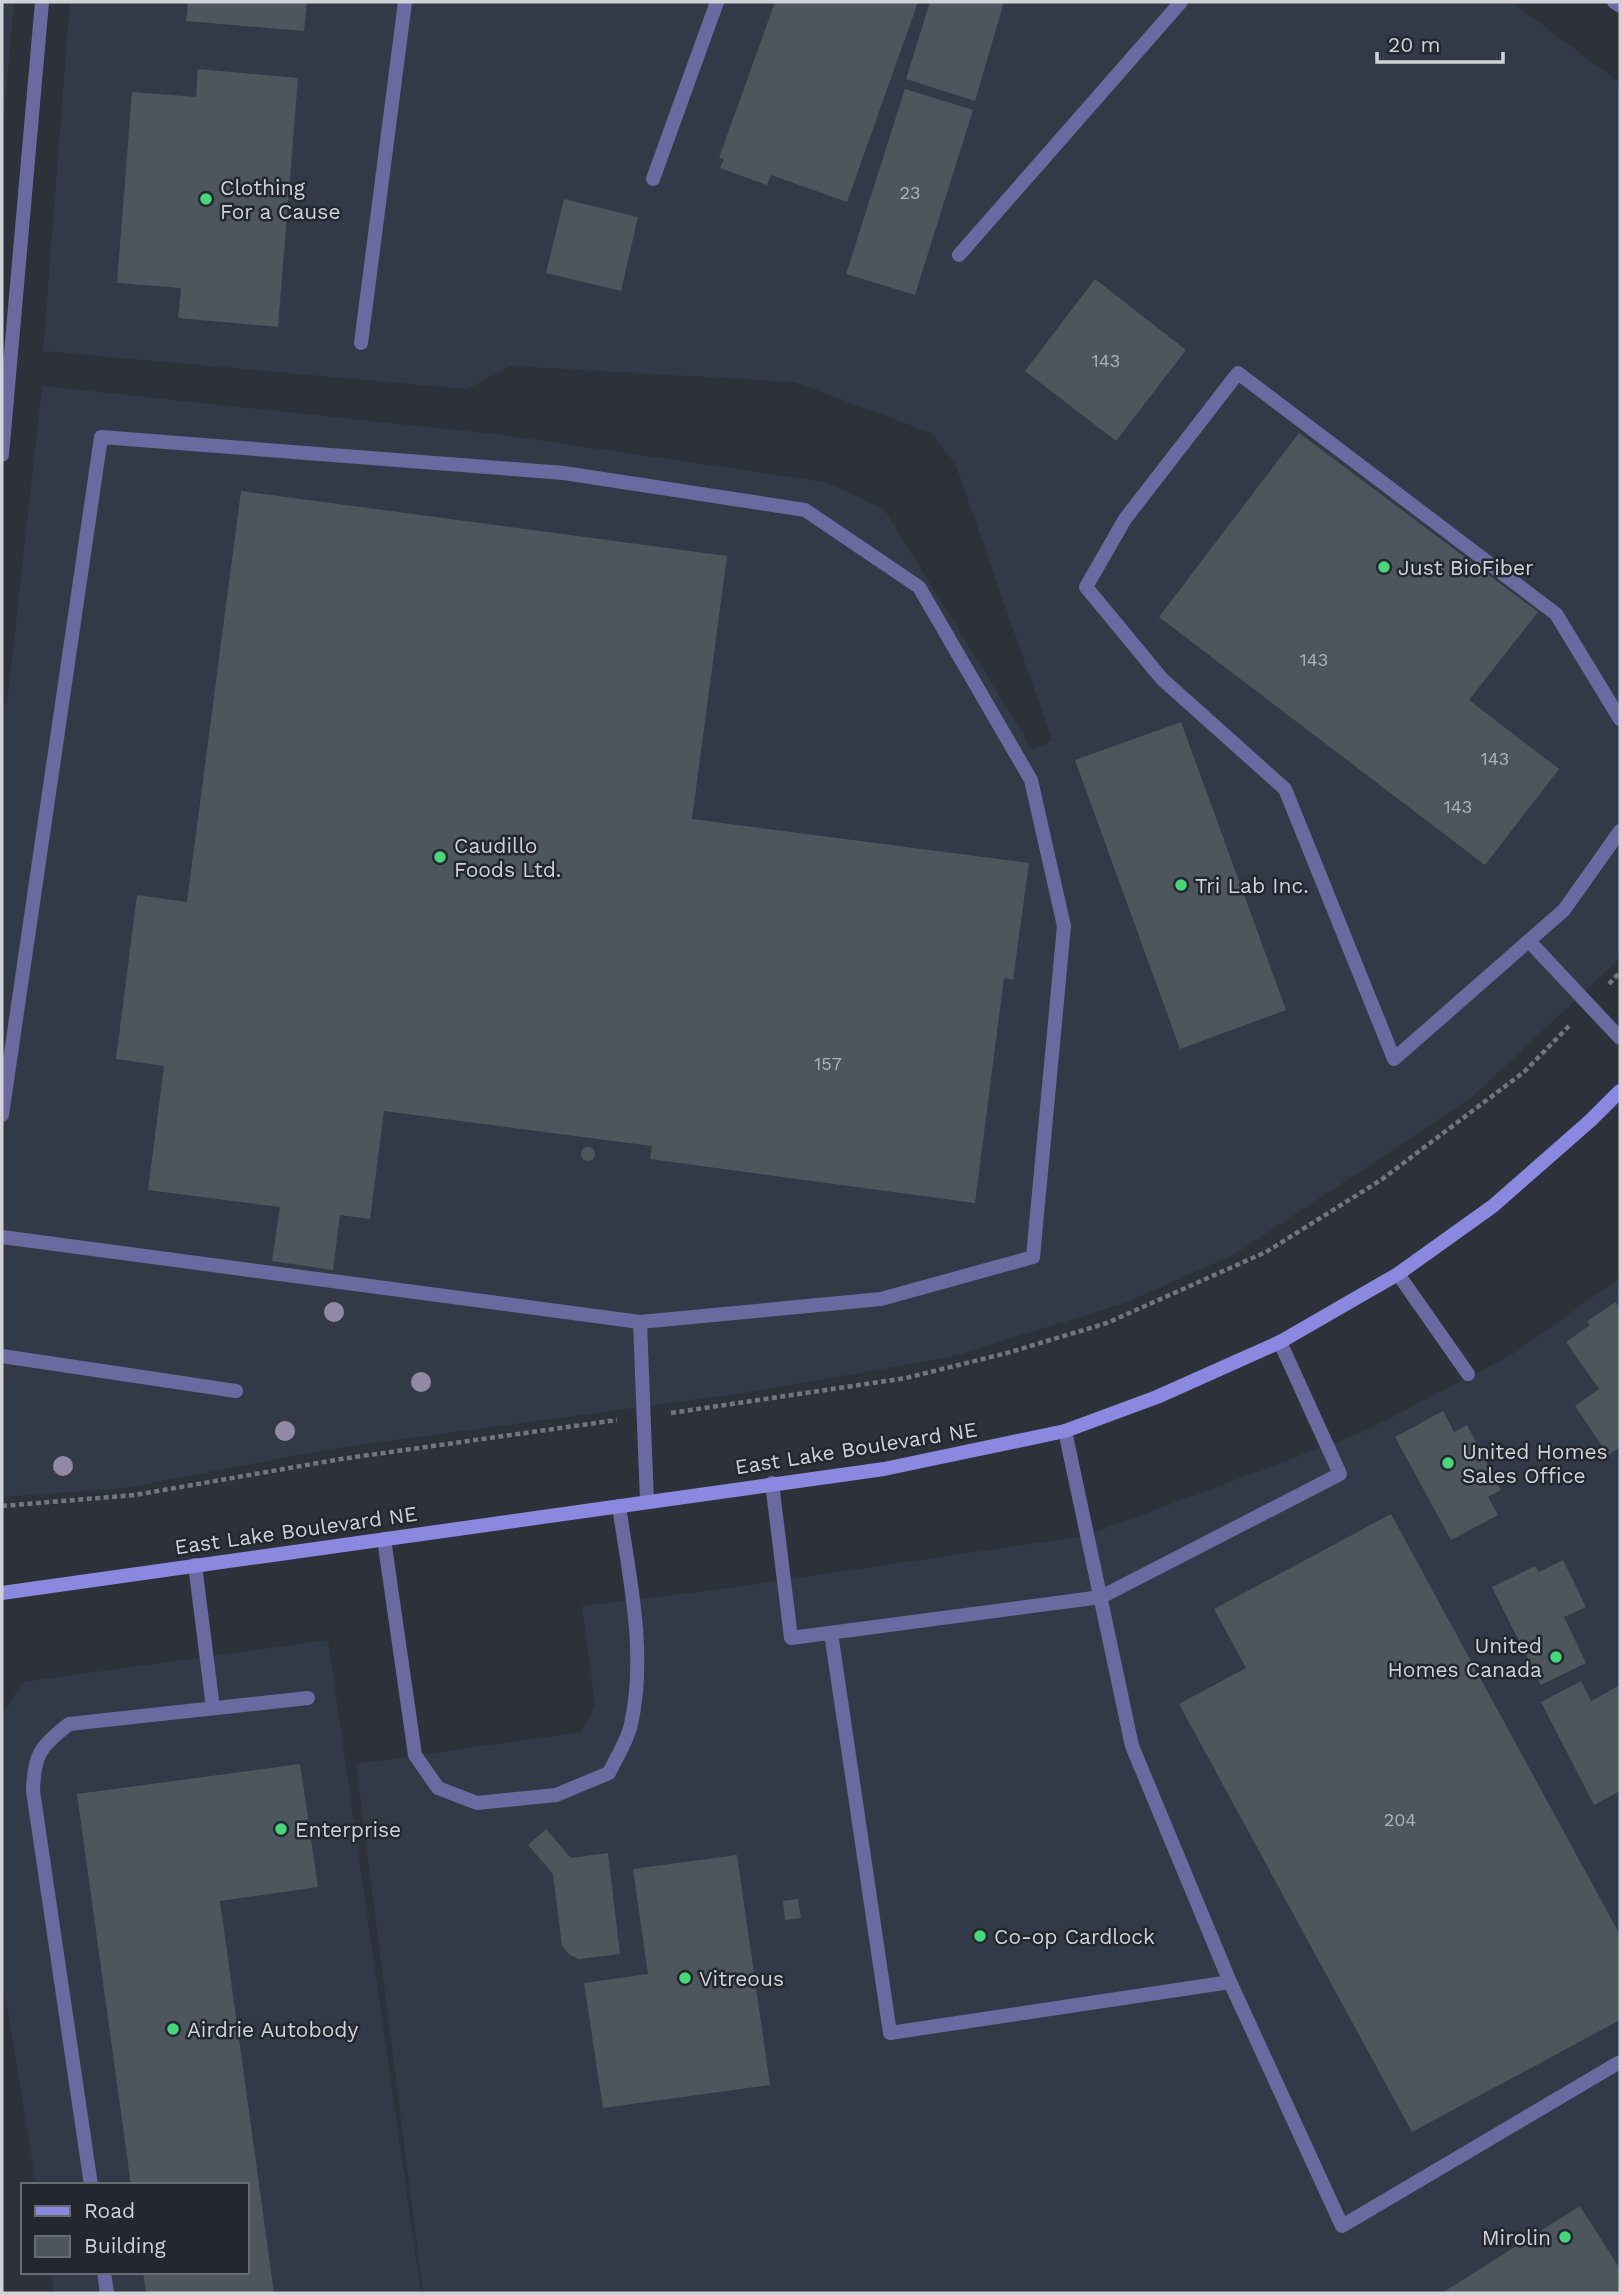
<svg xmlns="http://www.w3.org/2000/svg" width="1622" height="2295" viewBox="0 0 1622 2295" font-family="'Work Sans',sans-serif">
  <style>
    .built { fill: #323a47 }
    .building { fill: #4d565c }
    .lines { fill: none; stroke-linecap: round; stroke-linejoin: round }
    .path { stroke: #73777d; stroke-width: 4.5; stroke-dasharray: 5 3.5; stroke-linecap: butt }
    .lane { stroke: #6a6aa0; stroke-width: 14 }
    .street { stroke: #6a6aa0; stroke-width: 14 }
    .secondary { stroke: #8a88df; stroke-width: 14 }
    .tree { fill: #9289a5 }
    .poi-dot { fill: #45d77a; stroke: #23272f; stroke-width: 2.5 }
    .labels { text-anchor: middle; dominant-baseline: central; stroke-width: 5; stroke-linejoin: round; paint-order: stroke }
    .number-label { font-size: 18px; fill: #aeb3b8 }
    .poi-label { font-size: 21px; fill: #cfd2d7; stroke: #23272f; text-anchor: start }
    .street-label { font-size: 21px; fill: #cfd2d7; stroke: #23272f }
  </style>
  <rect width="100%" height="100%" fill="#2d3139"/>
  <path class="built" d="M2,2H14L2,137Z
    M70,2H1512L1620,83V955L1613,965L1471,1098L1235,1254L1125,1303L947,1358L736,1394L330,1449L125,1488L2,1497V705L7,704L42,386L503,435L825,482L884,509L1033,750L1052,740L955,463L931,433L794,382L511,366L467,389L43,351Z
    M1620,1278V2293H423L356,1764L581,1732L595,1705L582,1606L707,1591L1085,1536L1365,1431L1511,1355Z
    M328,1640L421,2293H54L51,2272H247V2185H36L2,1976V1716L22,1682Z"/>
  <path class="building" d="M188,2H307L304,31L186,21Z
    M775,2H918L847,202L771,175L767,185L720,168L724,159L719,158Z
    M930,2H1004L975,101L906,79Z
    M198,69L298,78L278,327L178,318L181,288L117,283L132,92L196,97Z
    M905,89L973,110L915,295L846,274Z
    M564,199L638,217L621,291L546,273Z
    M1095,279L1186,350L1116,441L1025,371Z
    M1299,433L1538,612L1469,700L1559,769L1485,865L1159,617Z
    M241,491L727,556L692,819L1029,863L1013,980L1004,978L975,1203L650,1159L652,1146L384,1111L370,1219L340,1215L333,1270L272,1261L280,1207L148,1190L164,1066L116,1059L137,895L187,902Z
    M1181,722L1286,1010L1180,1049L1075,760Z
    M581 1154a7 7 0 1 1 14 0a7 7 0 1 1-14 0Z
    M1616,1302L1620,1309V1447L1608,1455L1575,1406L1599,1389L1566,1342L1590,1325L1587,1321Z
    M1443,1411L1454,1432L1467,1425L1501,1490L1488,1497L1498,1515L1451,1540L1395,1437Z
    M1391,1514L1620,1935V2020L1412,2132L1179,1704L1246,1668L1214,1609Z
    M1563,1560L1586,1607L1564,1617L1586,1663L1541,1685L1492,1587L1535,1566L1539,1572Z
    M1581,1681L1591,1701L1620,1685V1791L1594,1805L1541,1702Z
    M300,1764L318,1887L220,1901L274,2293H146L143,2272H247V2185H131L77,1794Z
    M546,1829L571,1858L608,1853L620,1954L579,1959L570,1955L562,1946L553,1874L528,1845Z
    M737,1855L770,2085L603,2108L584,1983L648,1974L633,1869Z
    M798,1899L801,1918L785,1920L783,1901Z
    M1580,2206L1620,2269V2293H1442Z"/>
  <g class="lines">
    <path class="path" d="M1609,984L1620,972
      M671,1413L906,1378L1007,1353L1107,1323L1266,1252L1381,1180L1524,1072L1569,1026
      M2,1506L135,1495L341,1459L617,1420"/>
    <path class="lane" d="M653,179L717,2
      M959,255L1181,2
      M361,343L405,2
      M2,455L42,2
      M1620,719L1556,614L1238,373L1125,519L1086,587L1162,679L1285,789L1394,1059L1564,910L1620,831
      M1529,941L1620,1038
      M2,1115L101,437L564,473L805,510L919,587L1031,780L1064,926L1033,1257L881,1299L640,1322
      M2,1237L640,1322L647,1502
      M1398,1274L1468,1374
      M2,1356L236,1391
      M1065,1431L1132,1746L1230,1982L1342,2226L1618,2063
      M772,1483L791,1638L1101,1597L1340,1474L1280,1342
      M384,1539L415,1755L438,1788L477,1803L556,1795L609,1773C616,1758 628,1740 631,1724C647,1653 629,1576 619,1506
      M195,1565L213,1708
      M831,1633L890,2033L1230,1982
      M91,2185L33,1791C34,1754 40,1747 69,1724L308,1698
      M104,2272L107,2293"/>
    <path class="street" d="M1614,2L1620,6"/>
    <path class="secondary" d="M2,1593L884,1469L1065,1431L1157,1397L1280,1342L1398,1274L1493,1206L1591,1120L1620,1091"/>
  </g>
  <g class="tree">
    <circle cx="334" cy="1312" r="10"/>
    <circle cx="421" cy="1382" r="10"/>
    <circle cx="285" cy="1431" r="10"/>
    <circle cx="63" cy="1466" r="10"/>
  </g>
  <g class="poi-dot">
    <circle cx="206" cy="199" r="7"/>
    <circle cx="1384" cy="567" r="7"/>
    <circle cx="440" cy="857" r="7"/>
    <circle cx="1181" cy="885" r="7"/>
    <circle cx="1448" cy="1463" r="7"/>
    <circle cx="1556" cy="1657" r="7"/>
    <circle cx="281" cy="1829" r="7"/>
    <circle cx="980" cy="1936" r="7"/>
    <circle cx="685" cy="1978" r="7"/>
    <circle cx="173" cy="2029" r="7"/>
    <circle cx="1565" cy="2237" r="7"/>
  </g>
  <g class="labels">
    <g class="number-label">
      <text x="910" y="192">23</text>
      <text x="1106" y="360">143</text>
      <text x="1314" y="659">143</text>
      <text x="1495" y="758">143</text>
      <text x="1458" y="806">143</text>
      <text x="828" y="1063">157</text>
      <text x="1400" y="1819">204</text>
    </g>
    <g class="poi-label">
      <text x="220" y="187">Clothing<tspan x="220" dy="24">For a Cause</tspan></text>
      <text x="1398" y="567">Just BioFiber</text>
      <text x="454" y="845">Caudillo<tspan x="454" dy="24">Foods Ltd.</tspan></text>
      <text x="1195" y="885">Tri Lab Inc.</text>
      <text x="1462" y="1451">United Homes<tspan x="1462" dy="24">Sales Office</tspan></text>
      <text x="1542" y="1645" text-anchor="end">United<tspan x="1542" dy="24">Homes Canada</tspan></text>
      <text x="295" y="1829">Enterprise</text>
      <text x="994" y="1936">Co-op Cardlock</text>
      <text x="699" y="1978">Vitreous</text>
      <text x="187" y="2029">Airdrie Autobody</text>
      <text x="1551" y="2237" text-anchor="end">Mirolin</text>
    </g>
    <g class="street-label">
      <text transform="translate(856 1448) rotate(-9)">East Lake Boulevard NE</text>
      <text transform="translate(296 1530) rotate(-8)">East Lake Boulevard NE</text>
    </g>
  </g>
  <rect width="1622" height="2295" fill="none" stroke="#cfd2d7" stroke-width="7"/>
  <rect x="21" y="2183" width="228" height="91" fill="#23272f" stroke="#686b72" stroke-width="2"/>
  <rect x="35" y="2206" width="35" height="10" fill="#8a88df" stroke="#686b72" stroke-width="2"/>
  <text x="84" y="2218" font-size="21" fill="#cfd2d7">Road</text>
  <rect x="35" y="2236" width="35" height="21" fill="#4d565c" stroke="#686b72" stroke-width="2"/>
  <text x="84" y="2253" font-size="21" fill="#cfd2d7">Building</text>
  <path d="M1377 52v10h126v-10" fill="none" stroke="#cfd2d7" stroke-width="3.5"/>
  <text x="1388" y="52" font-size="21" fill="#cfd2d7" stroke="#23272f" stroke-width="5" paint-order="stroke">20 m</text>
</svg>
